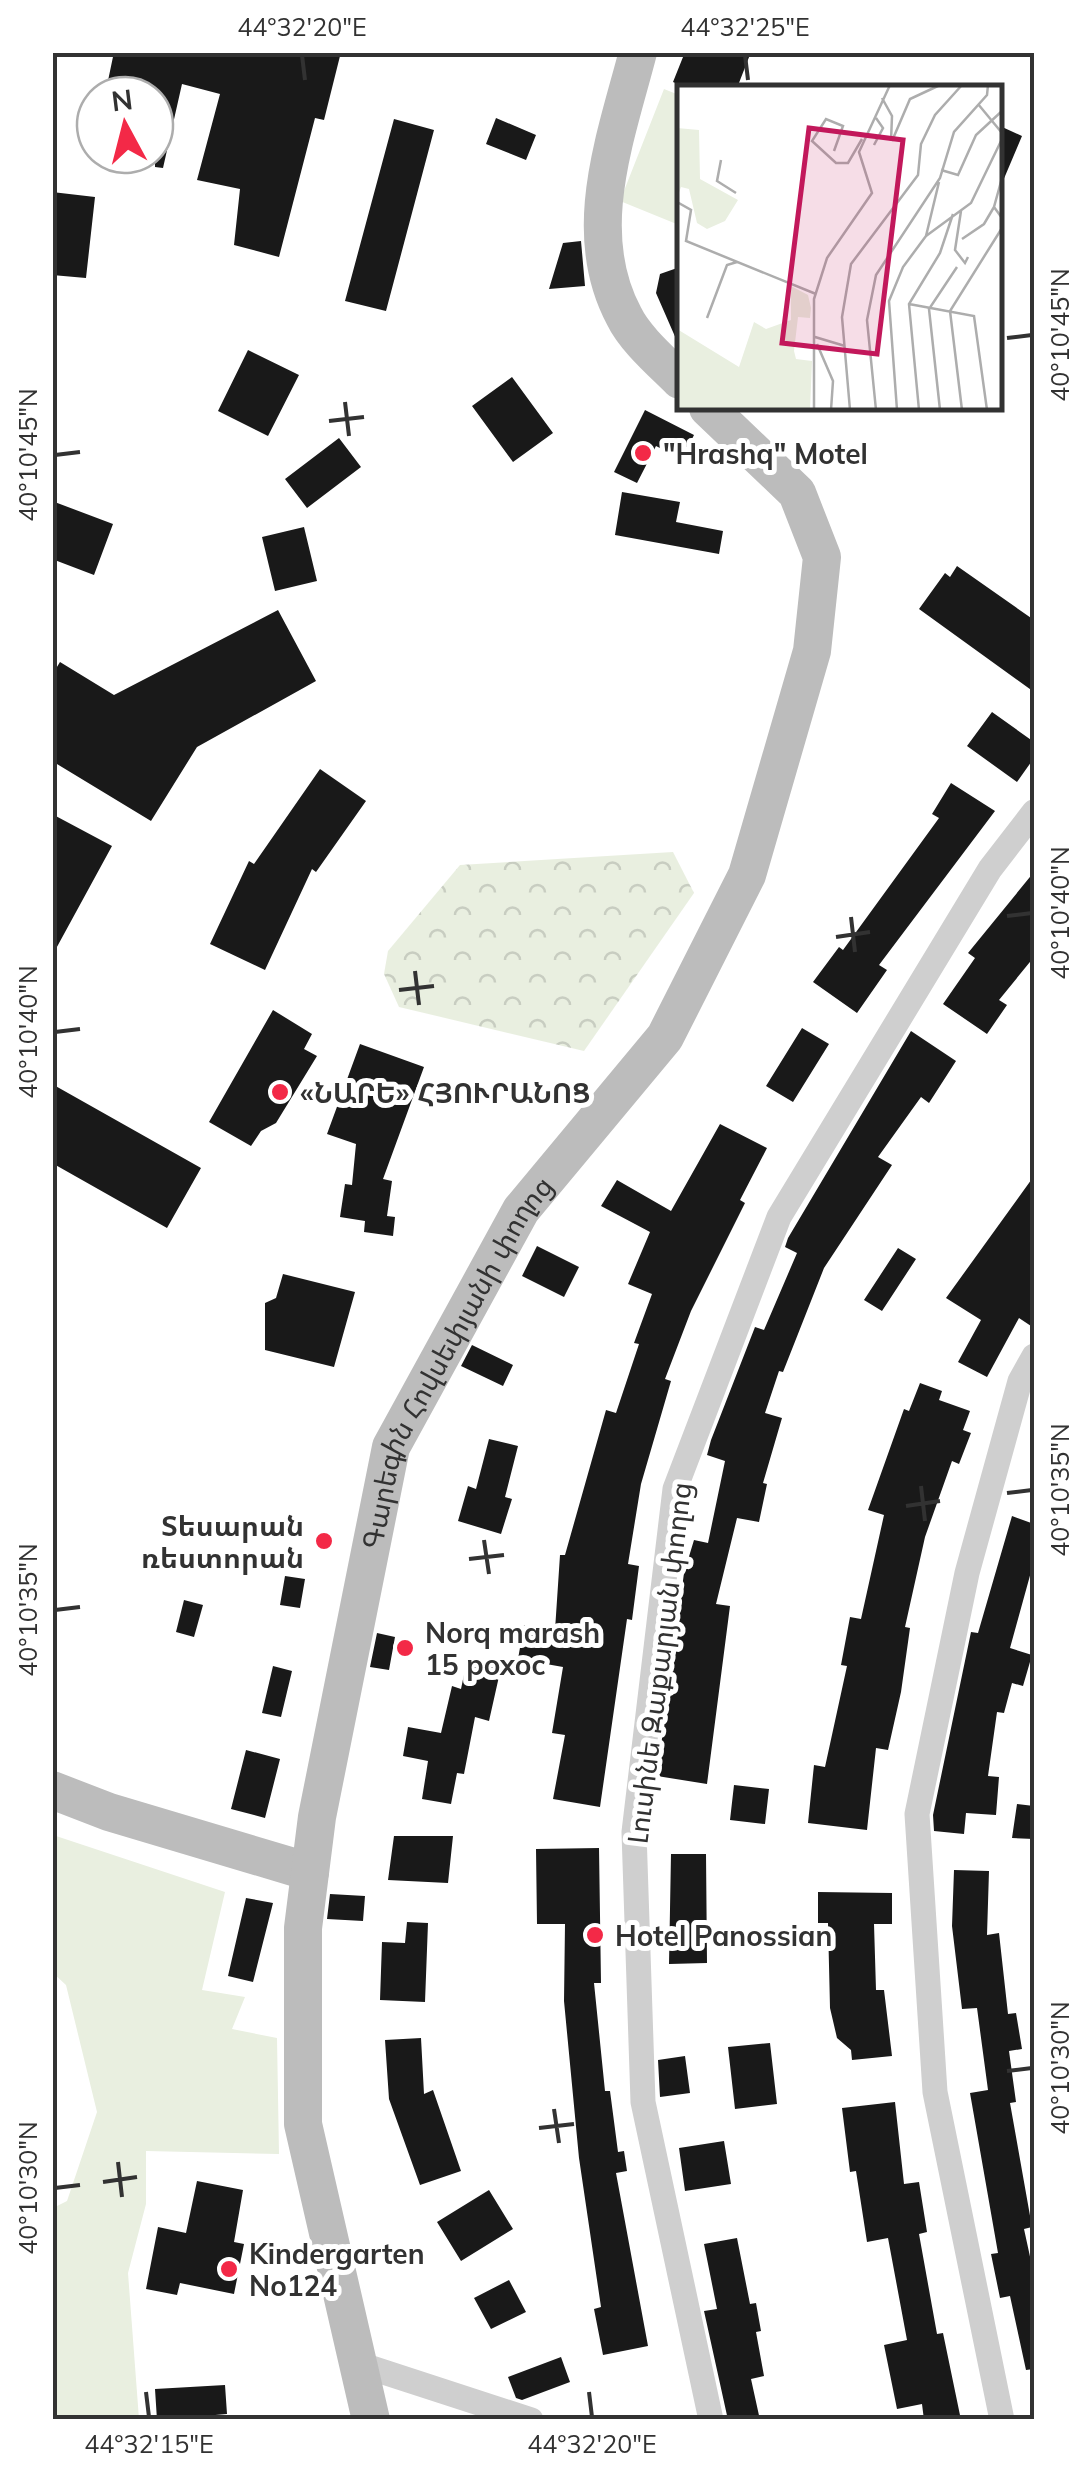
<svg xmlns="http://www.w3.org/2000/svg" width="1087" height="2472" viewBox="0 0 1087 2472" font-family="Mulish,'Noto Sans Armenian',sans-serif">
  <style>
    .grass { fill: #e9efe0 }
    .forest { fill: url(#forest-crowns) }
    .building { fill: #191919 }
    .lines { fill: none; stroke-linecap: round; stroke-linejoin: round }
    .street { stroke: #cfcfcf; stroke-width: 25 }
    .secondary { stroke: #bcbcbc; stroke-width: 38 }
    .ticks { fill: none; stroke: #323232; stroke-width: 4 }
    .poi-dot { fill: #f32947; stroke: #fff; stroke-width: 4 }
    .labels { text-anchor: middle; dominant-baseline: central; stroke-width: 10; stroke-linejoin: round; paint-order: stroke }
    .poi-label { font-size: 28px; font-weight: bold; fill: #323232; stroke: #fff; text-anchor: start }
    .street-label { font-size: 28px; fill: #323232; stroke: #fff }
    .inset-road { fill: none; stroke: #adadad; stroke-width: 2.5 }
    .view { fill: #c2185b; fill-opacity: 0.15; stroke: #c2185b; stroke-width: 5 }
    .inset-edge { fill: none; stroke: #323232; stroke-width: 5 }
    .neatline { fill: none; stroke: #323232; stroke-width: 4 }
    .ticks-label { font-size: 25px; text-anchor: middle; fill: #323232 }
  </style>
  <defs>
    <pattern id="forest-crowns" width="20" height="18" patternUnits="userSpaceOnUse" patternTransform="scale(2.5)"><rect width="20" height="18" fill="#e9efe0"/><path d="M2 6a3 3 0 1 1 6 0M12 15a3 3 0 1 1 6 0" fill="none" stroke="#c8cdc1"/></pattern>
  </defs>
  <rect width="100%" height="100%" fill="#fff"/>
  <path class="grass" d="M664,89L679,95V225L620,201Z
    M53,1835L225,1892L202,1990L245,1997L232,2029L277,2038L279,2154L146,2151V2204L128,2273L139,2419H53V2208L67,2201L97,2112L66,1985L53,1973Z"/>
  <path class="forest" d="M673,852L694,893L584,1051L399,1007L384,974L388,951L460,865Z"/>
  <path class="building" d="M114,52H341L324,120L315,118L279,257L234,245L240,189L197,180L220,94L182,84L163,168L155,167V95H105Z
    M685,52H751L737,88H686L673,82Z
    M496,118L536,135L526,160L486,144Z
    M394,119L434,130L386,311L345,301Z
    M1000,126L1022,136L1000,188Z
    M52,192L95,197L86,278L52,275Z
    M581,241L585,286L549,289L563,243Z
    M680,267V348L656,293L660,274Z
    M248,350L299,375L268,436L218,411Z
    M512,377L553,433L513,462L472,406Z
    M645,410L694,435L682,459L656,446L637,483L614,472Z
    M339,438L361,467L307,508L285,479Z
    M622,492L680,502L676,522L723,531L719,554L615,535Z
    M52,501L113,524L94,575L52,559Z
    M304,527L317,581L275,591L262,537Z
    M957,566L1034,620V692L919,609L945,573L950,577Z
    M278,610L316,681L197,747L151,821L52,761V675L60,662L114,695Z
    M992,712L1034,742V758L1017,782L967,746Z
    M320,769L366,801L316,872L312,869L265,970L210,944L249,861L254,864Z
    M951,783L995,811L879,965L887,970L857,1013L813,982L839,947L843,950L939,818L932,814Z
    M52,814L112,846L52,956Z
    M1034,872V957L999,1000L1007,1005L987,1034L943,1004L975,958L968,953Z
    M273,1010L312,1034L304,1049L317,1056L276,1123L261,1131L251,1146L209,1122Z
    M802,1028L829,1044L793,1102L766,1086Z
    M911,1031L956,1061L929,1103L921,1097L878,1157L892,1165L824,1268L783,1372L779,1371L765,1413L782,1418L763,1483L767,1484L759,1522L737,1518L716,1604L730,1606L707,1784L657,1776L684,1573L694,1540L708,1543L725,1461L707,1455L711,1440L755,1327L764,1330L797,1253L785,1247L788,1238Z
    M360,1044L424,1067L383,1179L392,1181L387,1216L395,1217L393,1236L364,1232L365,1221L340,1217L345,1184L352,1185L356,1144L327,1134Z
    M52,1084L201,1168L167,1228L52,1163Z
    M720,1124L767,1148L740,1200L745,1203L691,1311L665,1379L671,1381L641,1484L628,1564L639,1566L632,1620L627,1619L600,1807L553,1799L565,1735L552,1733L563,1667L518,1659L524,1625L555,1630L560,1555H565L606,1410L616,1413L639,1344L634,1343L652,1294L628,1284L650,1232L601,1206L617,1180L671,1211Z
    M1034,1176V1328L1019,1318L987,1377L958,1362L981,1320L946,1298Z
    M537,1246L579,1267L564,1297L522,1276Z
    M898,1248L916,1259L882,1311L864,1300Z
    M283,1274L355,1292L334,1367L265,1350V1303L276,1298Z
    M472,1345L513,1365L503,1386L461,1366Z
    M920,1383L942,1391L939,1400L970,1411L963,1430L971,1433L959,1464L952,1461L925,1537L905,1627L910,1628L901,1692L888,1750L876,1748L867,1830L808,1823L814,1765L825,1767L847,1666L841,1665L850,1617L861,1619L884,1515L868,1510L904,1409L909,1411Z
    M489,1439L518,1446L505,1497L512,1499L501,1534L458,1521L468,1486L476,1489Z
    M1012,1516L1034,1524V1561L1010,1648L1032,1655L1023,1686L1012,1683L1004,1713L997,1712L988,1776L999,1777L996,1815L966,1813L964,1834L934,1831L933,1815L971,1632L978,1633Z
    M285,1576L305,1579L300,1608L280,1605Z
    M184,1600L203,1605L194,1637L176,1632Z
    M377,1633L395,1637L389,1670L370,1667Z
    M468,1655L502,1663L489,1721L475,1717L464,1774L457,1773L451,1804L422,1799L428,1761L403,1756L408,1727L441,1733L452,1686L461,1689Z
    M273,1666L292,1671L281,1717L262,1713Z
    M246,1750L280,1759L265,1818L231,1809Z
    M734,1785L769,1789L765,1824L730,1820Z
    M1017,1804L1034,1806V1839L1012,1838Z
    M394,1836H453L448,1883L388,1880Z
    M599,1848L601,1983H594L605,2091H610L618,2152L624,2151L627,2171L616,2173L648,2346L603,2355L594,2309L601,2307L579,2158L564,2001L565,1924H537L536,1849Z
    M671,1854H706L707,1963L669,1964Z
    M954,1870L989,1871L987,1935L999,1933L1008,2014L1016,2013L1022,2049L1009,2051L1016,2102L1010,2103L1032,2227L1024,2229L1034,2275V2369L1026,2370L1010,2296L1000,2298L991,2254L998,2253L970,2093L988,2090L977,2008L962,2009L952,1926Z
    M818,1892L892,1893V1924H874L876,1990H884L892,2056L852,2060L851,2050L837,2038L830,2008L828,1923H818Z
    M330,1894L365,1896L363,1921L327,1919Z
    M246,1898L273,1903L253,1982L228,1976Z
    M407,1922L428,1923L425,2002L380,2000L382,1942L405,1943Z
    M421,2038L424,2094L433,2090L461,2171L420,2185L389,2099L385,2040Z
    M770,2043L777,2104L735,2109L728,2047Z
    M685,2056L690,2093L660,2097L658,2060Z
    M895,2102L904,2184L919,2182L927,2232L919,2234L937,2334L943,2333L961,2420H924L922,2404L897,2409L884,2345L907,2340L888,2238L867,2242L856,2171L850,2172L842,2108Z
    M724,2141L731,2184L685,2191L679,2148Z
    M197,2181L243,2190L234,2242L244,2244L234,2294L180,2283L177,2295L146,2289L158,2227L186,2233Z
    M489,2190L513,2229L461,2261L437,2222Z
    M737,2238L750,2304L756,2303L761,2331L756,2332L764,2376L751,2379L760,2420H728L704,2311L717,2309L704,2244Z
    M509,2280L526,2312L491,2329L474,2298Z
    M561,2357L570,2382L522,2400L516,2398L508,2377Z
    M225,2385L227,2414L157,2420L155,2389Z"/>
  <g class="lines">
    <path class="street" d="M356,2363L531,2420
      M711,2420L643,2102L634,1832L675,1489L779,1217L990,869L1034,812
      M1002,2420L935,2092L917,1814L967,1573L1020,1381L1034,1356"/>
    <g class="secondary">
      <path d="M638,52C616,137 579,232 624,316C635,339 662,362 680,380"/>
      <path d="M52,1790L109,1812L310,1872"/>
      <path id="s1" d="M371,2420L303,2124V1928L317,1817L391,1447L521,1210L665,1037L747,875L812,651L822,557L797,493L708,408"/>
    </g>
  </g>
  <path class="ticks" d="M302,55L305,80M745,55L748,80M1007,338L1032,335M345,402L349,436M329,421L364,417M55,455L80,452M1007,916L1032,913M851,917L855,952M836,937L870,932M415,971L419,1005M399,990L434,986M55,1032L80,1029M921,1486L925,1521M1007,1493L1032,1490M906,1506L940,1501M484,1540L489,1574M469,1559L504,1555M55,1610L80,1607M1007,2071L1032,2068M554,2109L559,2143M539,2128L574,2124M118,2162L122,2197M103,2182L137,2177M55,2188L80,2185M146,2392L149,2417M589,2392L592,2417"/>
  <g class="poi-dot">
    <circle cx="643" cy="453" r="10"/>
    <circle cx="280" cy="1092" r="10"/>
    <circle cx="324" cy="1541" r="10"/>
    <circle cx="405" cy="1648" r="10"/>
    <circle cx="595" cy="1935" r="10"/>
    <circle cx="229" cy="2269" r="10"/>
  </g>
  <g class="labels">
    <g class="poi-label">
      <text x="663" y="453">"Hrashq" Motel</text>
      <text x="300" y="1092">«ՆԱՐԵ» ՀՅՈՒՐԱՆՈՑ</text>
      <text x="304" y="1525" text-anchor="end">Տեսարան<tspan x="304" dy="32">ռեստորան</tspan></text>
      <text x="425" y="1632">Norq marash<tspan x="425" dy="32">15 poxoc</tspan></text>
      <text x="615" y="1935">Hotel Panossian</text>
      <text x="249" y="2253">Kindergarten<tspan x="249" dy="32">No124</tspan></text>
    </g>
    <g class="street-label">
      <text stroke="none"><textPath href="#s1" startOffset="1092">Գարեգին Հովսեփյանի փողոց</textPath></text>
      <text transform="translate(659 1663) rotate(-83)">Լուսինե Զաքարյան փողոց</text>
    </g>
  </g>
  <g transform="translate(677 85)">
    <rect width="325" height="325" fill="#fff"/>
    <path d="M0,43L22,45L23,94L61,115L48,136L30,144L20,138L12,104L4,102L0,113ZM114,201L131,210L134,223L133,233L121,232L117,266L119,274L135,276L133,325H0V244L62,282L77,237L89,244L114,235Z" fill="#e9efe0"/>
    <path class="inset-road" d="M205,13L215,31L214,56M301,19L325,48M215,56L233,14L263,0M197,60L206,43L199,33M157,66L166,41L149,34L135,56L159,78H171L185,54M44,75L40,96L59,108M264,85L281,90L299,50L325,26M325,93L317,122L325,133M0,117L14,125L9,156L139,209M284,126L278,165L288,178L291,172M249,151L294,118L325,54M285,154L307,139L317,122M232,219L297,231L310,325M30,233L50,180L60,177M138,252L168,261M140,259L156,296L154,325M137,325V214L150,173L195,108L182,67L213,0M173,325L165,232L174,179L241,90L244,59L258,30L285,0M199,325L190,235L199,190L263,93L277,47L310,10L311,0M220,325L212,216L226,182L249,151L262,97M242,325L232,219L263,168L276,129M263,325L252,224L280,182M285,325L273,226L325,143"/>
    <path class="view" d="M132,43L226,55L200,269L105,258Z"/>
    <rect width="325" height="325" class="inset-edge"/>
  </g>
  <rect width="1087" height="2472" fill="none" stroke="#ffffff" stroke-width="110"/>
  <g transform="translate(125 125) rotate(353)"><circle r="48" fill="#ffffff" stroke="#adadad" stroke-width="2.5"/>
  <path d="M0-8L18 38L0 25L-18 38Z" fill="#f32947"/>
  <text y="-15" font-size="28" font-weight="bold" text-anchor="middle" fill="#323232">N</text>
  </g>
  <rect x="55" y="55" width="977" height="2362" class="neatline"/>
  <g class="ticks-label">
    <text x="302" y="36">44°32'20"E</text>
    <text x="745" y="36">44°32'25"E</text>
    <text transform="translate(1060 335) rotate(-90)" y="9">40°10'45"N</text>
    <text transform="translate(28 455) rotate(-90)" y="9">40°10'45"N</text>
    <text transform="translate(1060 913) rotate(-90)" y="9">40°10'40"N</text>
    <text transform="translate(28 1032) rotate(-90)" y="9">40°10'40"N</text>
    <text transform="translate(1060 1490) rotate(-90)" y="9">40°10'35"N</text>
    <text transform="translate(28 1610) rotate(-90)" y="9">40°10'35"N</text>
    <text transform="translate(1060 2068) rotate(-90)" y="9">40°10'30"N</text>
    <text transform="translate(28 2188) rotate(-90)" y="9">40°10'30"N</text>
    <text x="149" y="2453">44°32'15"E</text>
    <text x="592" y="2453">44°32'20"E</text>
  </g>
</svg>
